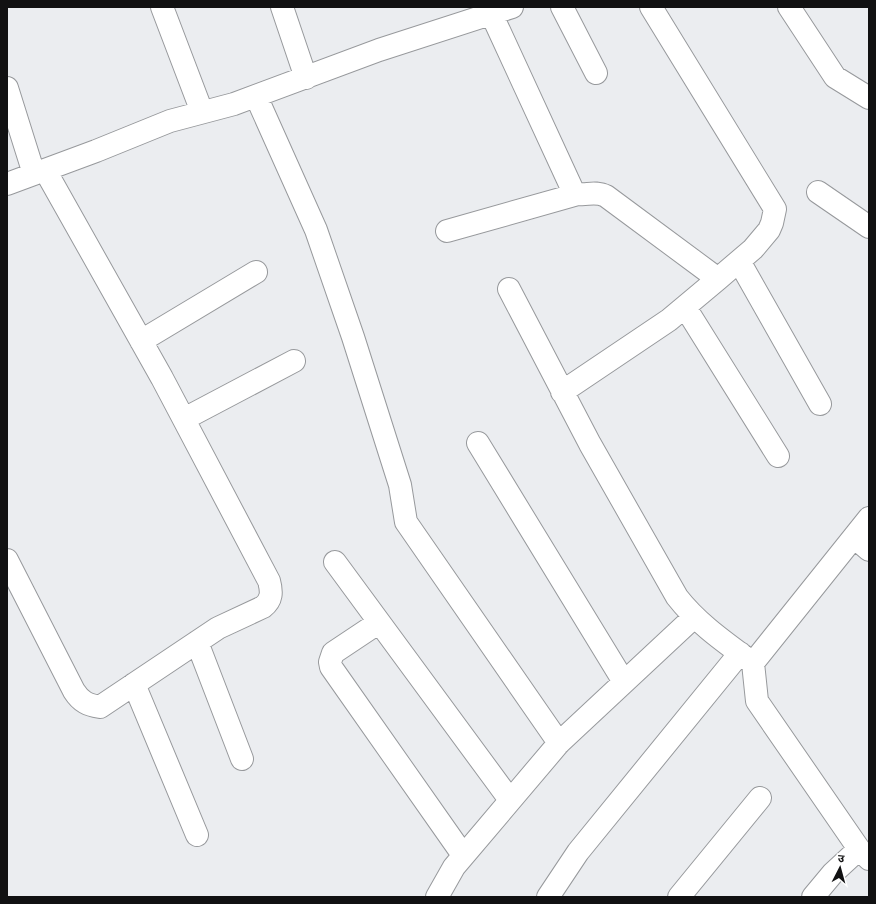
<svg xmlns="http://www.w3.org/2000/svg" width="876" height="904" viewBox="0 0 876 904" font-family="'Space Grotesk','Noto Sans Devanagari',sans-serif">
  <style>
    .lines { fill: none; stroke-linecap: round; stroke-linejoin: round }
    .minor-casing { stroke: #97999c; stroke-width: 24 }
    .minor { stroke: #fff; stroke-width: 22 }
  </style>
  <rect width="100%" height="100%" fill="#ebedf0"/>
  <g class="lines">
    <g class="minor-casing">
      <path id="minor" d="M162,7L202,112
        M282,7L306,78
        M562,7L596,73
        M789,7L835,77L869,98
        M491,13L574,193C584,197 594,190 606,196L718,279
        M7,88L34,174
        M256,96L316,230L353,337L400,485L406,522L559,743
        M7,184L96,151L170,121L234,104L379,50L512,7
        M818,192L869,227
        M447,231L578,194
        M739,261L820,404
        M509,289L590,444L677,597C698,624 726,643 753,663
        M685,307L778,456
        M141,341L256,272
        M562,392L669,320L718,279L753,249L769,230L772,223L775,209L651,7
        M184,419L294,361
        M478,443L624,682
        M869,518L753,663L757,701L859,849L869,859
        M854,537L869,550
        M7,560L74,691C81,702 88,705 100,707L218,628L263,607C272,600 272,592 269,581L162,378L45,170
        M335,562L510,800
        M378,623L333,653L330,662L331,667L463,855
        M197,642L242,759
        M134,684L197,835
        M437,897L454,867L559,743L694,617
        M548,897L578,852L740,653
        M679,897L760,798
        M813,897L833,873L859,849"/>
    </g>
    <use href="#minor" class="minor"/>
  </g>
  <rect width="876" height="904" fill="none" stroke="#111112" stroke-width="16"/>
  <g transform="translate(840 868) rotate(6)" stroke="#ffffff" stroke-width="3" paint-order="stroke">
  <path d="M0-3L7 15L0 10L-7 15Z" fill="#111112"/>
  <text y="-6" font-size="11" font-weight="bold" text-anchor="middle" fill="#111112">उ</text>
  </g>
</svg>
